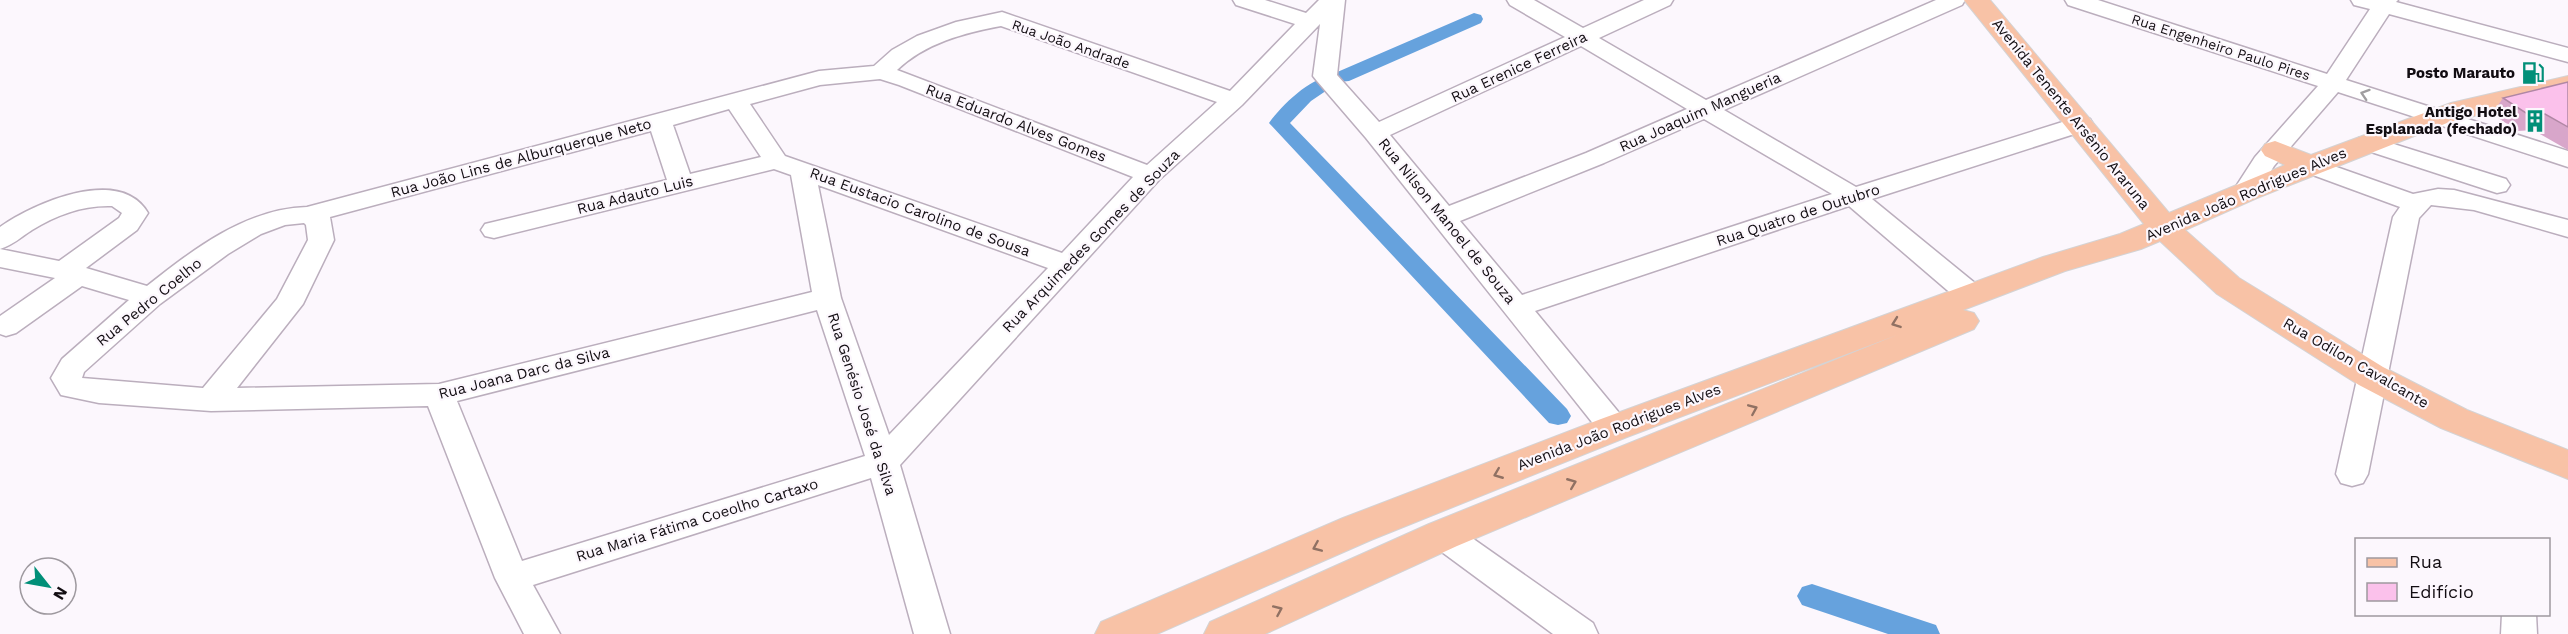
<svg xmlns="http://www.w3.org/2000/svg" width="2568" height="634" viewBox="0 0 2568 634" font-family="'Work Sans',sans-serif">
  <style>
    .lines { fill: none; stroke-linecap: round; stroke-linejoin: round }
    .canal { fill: #66a2dd; fill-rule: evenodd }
    .minor-casing { stroke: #bbaebd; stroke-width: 3 }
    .major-casing { stroke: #d4d3d4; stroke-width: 2 }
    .minor { fill: #fff; fill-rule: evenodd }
    .major { fill: #f8c2a6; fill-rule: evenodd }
    .wall { fill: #d8a6ca }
    .building { fill: #fbc1eb; stroke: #b087a4; stroke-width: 1.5 }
    .oneway { stroke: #a09ea0 }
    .oneway2 { stroke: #907163 }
    .labels { text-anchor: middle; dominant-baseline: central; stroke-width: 4.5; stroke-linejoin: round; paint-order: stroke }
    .far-street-label { font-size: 14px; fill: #120d12; stroke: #fcf7fd }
    .street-label { font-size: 15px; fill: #120d12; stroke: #fcf7fd }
    .poi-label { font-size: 15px; font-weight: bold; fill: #120d12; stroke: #fcf7fd; text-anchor: end }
  </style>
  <rect width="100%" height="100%" fill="#fcf7fd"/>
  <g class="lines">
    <path class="canal" d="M1474,13L1481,15L1483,19L1481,23L1349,81L1339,82L1311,101L1290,123L1567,409L1571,416L1567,423L1558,425L1549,423L1269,123C1280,107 1312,75 1332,77L1335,73Z
      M1812,584L1936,625L1940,634H1888L1802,605L1797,596L1802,587Z"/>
    <g class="minor-casing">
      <path id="minor" d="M1233,0H1265L1306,13L1319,0H1345L1337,75L1379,122L1565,37L1510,5L1507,0H1534L1583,28L1644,0H1673L1670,5L1599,38L1706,100L1936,0H1965L1962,5L1724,110L1856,187L2072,119L2081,117L2090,119L2093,124L2090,129L1872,199L1981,288L1985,295L1981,302L1971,304L1961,302L1849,206L1535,311L1625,420L1629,428L1625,436L1614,439L1603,436L1366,138L1317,81L1313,76L1320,24L1242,105L1159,180L900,465L950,634H914L871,478L533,585L560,634H524L495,578L428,406L211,411L99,403L61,395L51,378L62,359L129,300L82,286L16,333L6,336L0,334V316L55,278L0,267V249L59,261L119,218L122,213L112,206C83,205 56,215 32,230C21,237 13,245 0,249V227C34,203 120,165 148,213L137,230L86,268L147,286C194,249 245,209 307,207L819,71L874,66L892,50L917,36L956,22L1002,12L1230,91L1295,24L1236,5ZM1001,26L1217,102L1147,165L897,70C925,43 964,33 1001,26ZM1581,46L1687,109L1586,153L1449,206L1390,135ZM880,79L899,85L1133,177L1062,253L785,156L750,104L820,85ZM729,109L761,157L690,174L673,125ZM1704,119L1832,194L1522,295L1460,221L1604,163ZM651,131L667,180L485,224L481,230L485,236L494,238L774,169L791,175L812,292L439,384L237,388L303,304L334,240L330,217ZM818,185L1048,268L889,435L841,298ZM304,223L306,225L308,240L277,299L203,388L82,378L84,372L160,304L228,254L261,234L285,225ZM817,310L865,456L522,561L457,401Z
        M2065,0H2098L2327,74L2370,9L2354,5L2351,0H2398L2396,2L2568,48V62L2389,14L2346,80L2568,151V167L2338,92L2274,166L2255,197L2246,199L2237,197L2233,191L2255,157L2318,86L2068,5Z
        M2368,136L2506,179L2510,185L2506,191L2497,193L2359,148L2356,143L2359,138Z
        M2311,158L2413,194L2438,189L2454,190L2568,220V237L2474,210L2431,205L2419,218L2368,474L2363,483L2352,486L2341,483L2336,474L2393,217L2400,207L2302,171L2298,166L2302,161Z
        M1443,522L1455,526L1593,623L1598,634H1553L1431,544L1426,535L1431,526Z
        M2502,614H2536L2537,634H2501Z"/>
    </g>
    <g class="major-casing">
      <path id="major" d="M1964,0H1990L2169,213L2285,165L2265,156L2261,150L2265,144L2275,141L2311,155L2451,103L2568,76V92L2447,123L2257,198L2185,230L2239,278L2383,367L2467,410L2568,450V479L2441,428L2359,385L2217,294L2160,241L2141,249L2065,271L1963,310L1974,313L1979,321L1974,329L1457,546L1265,634H1204L1210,622L1429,524L1897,335L1627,437L1371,540L1157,634H1095L1101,622L1343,518L1601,419L2043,257L2120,234L2144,224Z"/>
    </g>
    <use href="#minor" class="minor"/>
    <use href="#major" class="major"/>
  </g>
  <path class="wall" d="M2568,82V150L2533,130L2518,131L2492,114L2503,98Z"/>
  <path class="building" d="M2568,82V127L2545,114L2529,115L2503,98Z"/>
  <defs><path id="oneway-chevron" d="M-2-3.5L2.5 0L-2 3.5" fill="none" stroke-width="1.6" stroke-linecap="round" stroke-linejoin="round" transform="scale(1.5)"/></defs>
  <use class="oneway" href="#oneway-chevron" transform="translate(2365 94) rotate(-162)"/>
  <g class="oneway2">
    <use href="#oneway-chevron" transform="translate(1896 323) rotate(160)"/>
    <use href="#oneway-chevron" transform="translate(1753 409) rotate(-23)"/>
    <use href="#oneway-chevron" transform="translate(1498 474) rotate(158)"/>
    <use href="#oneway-chevron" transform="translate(1572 483) rotate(-22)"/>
    <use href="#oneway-chevron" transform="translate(1317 547) rotate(157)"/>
    <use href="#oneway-chevron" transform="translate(1278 610) rotate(-24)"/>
  </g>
  <defs>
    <g id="fuel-bare" transform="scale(1.8)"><path d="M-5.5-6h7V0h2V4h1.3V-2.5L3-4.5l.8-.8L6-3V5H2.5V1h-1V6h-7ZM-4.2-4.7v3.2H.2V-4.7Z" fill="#018f78" stroke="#fcf7fd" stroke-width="2.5" paint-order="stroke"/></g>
    <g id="building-bare" transform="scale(1.8)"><path d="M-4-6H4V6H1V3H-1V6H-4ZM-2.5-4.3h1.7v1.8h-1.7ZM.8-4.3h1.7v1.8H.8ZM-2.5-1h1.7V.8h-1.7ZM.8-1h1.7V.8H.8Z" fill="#018f78" stroke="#fcf7fd" stroke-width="2.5" paint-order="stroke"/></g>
  </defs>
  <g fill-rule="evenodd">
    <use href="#fuel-bare" x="2533" y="73"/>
    <use href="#building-bare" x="2535" y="121"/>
  </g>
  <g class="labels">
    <g class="far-street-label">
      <text transform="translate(1071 44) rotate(19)">Rua João Andrade</text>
      <text transform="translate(2221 47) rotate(18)">Rua Engenheiro Paulo Pires</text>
    </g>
    <g class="street-label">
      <text transform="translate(1519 67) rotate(-25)">Rua Erenice Ferreira</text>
      <text transform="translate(1700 112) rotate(-24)">Rua Joaquim Mangueria</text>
      <text transform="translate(2071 114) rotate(51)">Avenida Tenente Arsênio Araruna</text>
      <text transform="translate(1016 123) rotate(21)">Rua Eduardo Alves Gomes</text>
      <text transform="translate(521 158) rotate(-15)">Rua João Lins de Alburquerque Neto</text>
      <text transform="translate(2246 194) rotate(-23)">Avenida João Rodrigues Alves</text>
      <text transform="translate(635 195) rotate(-14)">Rua Adauto Luis</text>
      <text transform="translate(920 212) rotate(20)">Rua Eustacio Carolino de Sousa</text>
      <text transform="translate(1798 215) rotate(-18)">Rua Quatro de Outubro</text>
      <text transform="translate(1447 221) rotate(51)">Rua Nilson Manoel de Souza</text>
      <text transform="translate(1091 241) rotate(-46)">Rua Arquimedes Gomes de Souza</text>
      <text transform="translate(149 302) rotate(-39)">Rua Pedro Coelho</text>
      <text transform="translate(2356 363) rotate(30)">Rua Odilon Cavalcante</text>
      <text transform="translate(524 373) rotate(-14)">Rua Joana Darc da Silva</text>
      <text transform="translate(862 404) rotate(72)">Rua Genésio José da Silva</text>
      <text transform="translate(1619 427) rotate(-21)">Avenida João Rodrigues Alves</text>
      <text transform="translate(697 520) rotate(-17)">Rua Maria Fátima Coeolho Cartaxo</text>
    </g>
    <g class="poi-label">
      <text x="2515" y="73">Posto Marauto</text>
      <text x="2517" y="112">Antigo Hotel<tspan x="2517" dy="17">Esplanada (fechado)</tspan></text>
    </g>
  </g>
  <rect x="2355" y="538" width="195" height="78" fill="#fcf7fd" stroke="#9e999f" stroke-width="1.5"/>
  <rect x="2367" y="558" width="30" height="9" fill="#f8c2a6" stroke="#9e999f" stroke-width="1.5"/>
  <text x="2409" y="568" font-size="18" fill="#120d12">Rua</text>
  <rect x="2367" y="583" width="30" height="18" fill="#fbc1eb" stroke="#9e999f" stroke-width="1.5"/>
  <text x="2409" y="598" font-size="18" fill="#120d12">Edifício</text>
  <g transform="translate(48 586) rotate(121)"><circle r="28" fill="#fcf7fd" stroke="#9e999f" stroke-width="1.5"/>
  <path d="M0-4.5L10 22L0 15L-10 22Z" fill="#018f78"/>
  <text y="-9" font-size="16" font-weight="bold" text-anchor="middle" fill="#120d12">N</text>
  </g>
</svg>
